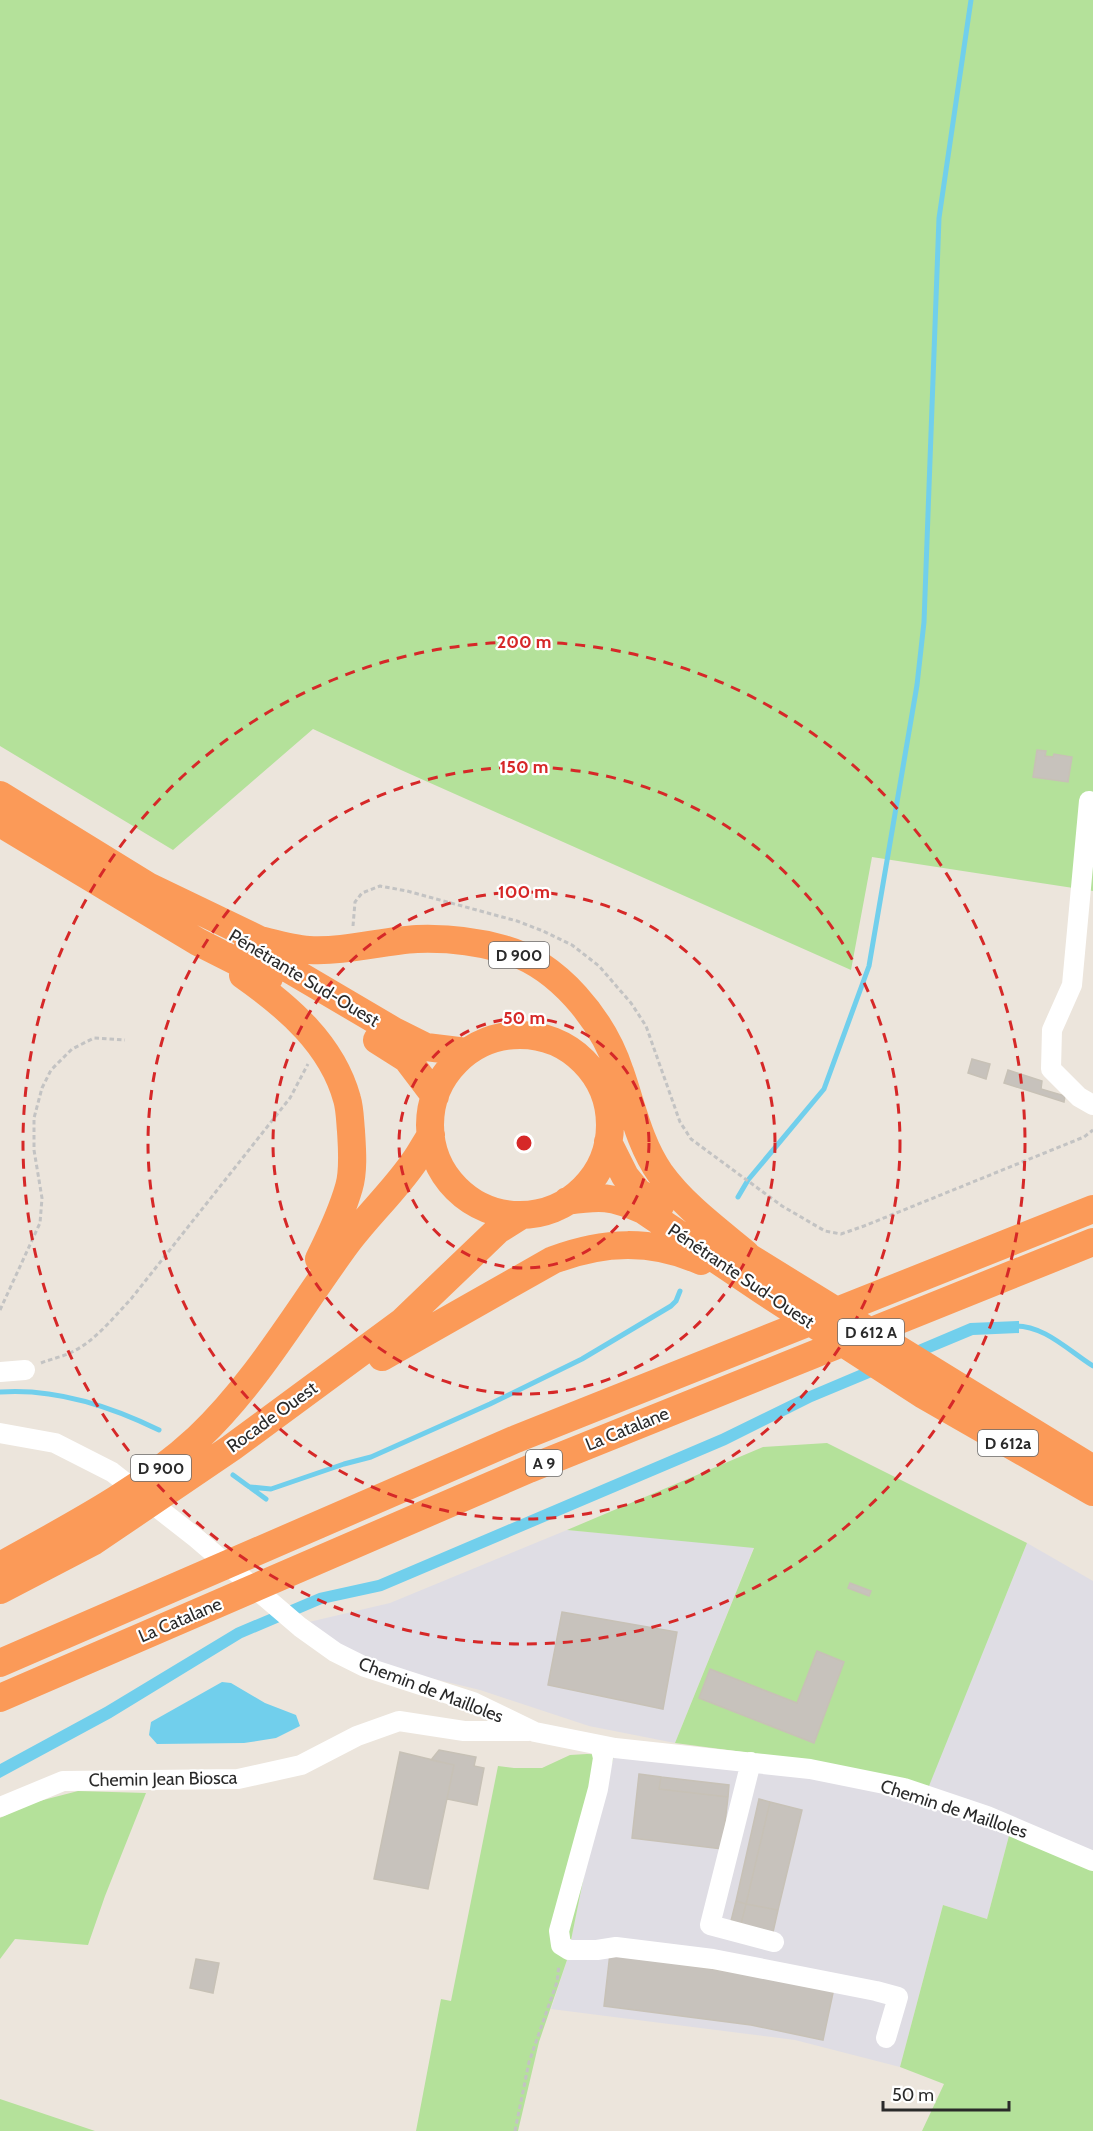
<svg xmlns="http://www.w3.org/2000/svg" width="1093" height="2131" viewBox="0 0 1093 2131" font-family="Cabin,sans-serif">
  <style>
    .industrial { fill: #dfdde4 }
    .green { fill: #b4e19a }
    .water { fill: #71cfec }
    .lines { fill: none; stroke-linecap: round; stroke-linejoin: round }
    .stream { stroke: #71cfec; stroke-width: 5 }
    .building { fill: #c7c2bc; stroke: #c7c1b6; stroke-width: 1.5 }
    .path { stroke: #c3c3c3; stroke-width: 3; stroke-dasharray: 4.5 3; stroke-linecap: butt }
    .minor { stroke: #fff; stroke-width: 20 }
    .highway { stroke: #fb9a58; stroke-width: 28 }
    .ring { fill: none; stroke: #d62828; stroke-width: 3; stroke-dasharray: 10 8 }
    .labels { text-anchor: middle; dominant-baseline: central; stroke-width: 4.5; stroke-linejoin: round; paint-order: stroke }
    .shield { fill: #fff; stroke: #6a6a6a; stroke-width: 1.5 }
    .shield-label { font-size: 16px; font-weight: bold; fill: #2a2a2a }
    .street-label { font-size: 18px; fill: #2a2a2a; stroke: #fff }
    .centre { fill: #d62828; stroke: #fff; stroke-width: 3 }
    .ring-label { font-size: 18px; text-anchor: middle; font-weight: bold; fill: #d62828; stroke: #fff; stroke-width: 4.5; stroke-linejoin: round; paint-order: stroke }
  </style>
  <rect width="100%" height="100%" fill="#ece5dc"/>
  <path class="industrial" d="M567,1530L754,1547L675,1743L589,1726L480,1690L397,1670L338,1644L309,1622L390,1603Z
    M1027,1543L1093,1581V1855L1010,1832L987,1919L943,1905L900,2067L795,2040L551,2009L567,1960L585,1871L614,1755L808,1776L922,1802Z"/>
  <path class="green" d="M0,0H1093V891L872,857L851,970L401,770L313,729L173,850L0,746Z
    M827,1443L1027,1543L929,1786L803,1760L675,1743L754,1548L567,1530L763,1447Z
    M587,1754L614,1755L585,1871L567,1960L539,2042L518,2131H416L441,1999L451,2001L498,1766L514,1768H542L570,1755Z
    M78,1791L146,1793L105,1896L88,1945L15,1939L0,1959V1818L28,1804Z
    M1010,1832L1093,1870V2131H922L944,2084L900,2067L943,1905L987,1919Z
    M0,2099L95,2131H0Z"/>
  <path class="water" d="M1019,1321V1333L973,1335L812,1402L726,1445L382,1591L322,1604L242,1638L111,1718L0,1778V1764L105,1707L236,1628L319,1593L378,1580L721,1434L807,1392L970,1323Z
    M222,1682L231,1683L265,1703L296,1715L300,1726L276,1738L244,1743L157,1744L149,1735L151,1722Z"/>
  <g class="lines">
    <path class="stream" d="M738,1197L748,1180L824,1089L869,966L917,685L924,622L939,218L971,0
      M1013,1326C1043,1324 1069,1351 1093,1366
      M0,1392C55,1388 110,1406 159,1430
      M233,1475L266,1499
      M250,1487L271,1489L344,1464L371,1457L490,1404L582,1359L671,1306L676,1301L680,1291"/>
  </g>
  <path class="building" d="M1037,750L1046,751L1045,756L1053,757L1054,754L1072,757L1068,782L1033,777Z
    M972,1059L990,1064L986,1079L968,1073Z
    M1008,1070L1042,1081L1041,1089L1065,1096L1064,1102L1004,1083Z
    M850,1583L871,1591L869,1596L848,1588Z
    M562,1612L677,1632L663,1709L548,1685Z
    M817,1651L844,1662L814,1743L699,1698L710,1669L797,1703Z
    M439,1750L476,1757L474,1766L484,1768L477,1805L447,1799L454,1765L431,1760Z
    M400,1752L454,1765L428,1889L374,1879Z
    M639,1774L661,1777L659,1789L728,1797L722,1849L632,1838Z
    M661,1777L729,1785L728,1797L659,1789Z
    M759,1799L770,1802L746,1904L736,1901Z
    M770,1802L802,1810L778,1910L746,1904Z
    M736,1901L746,1904L741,1924L731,1921Z
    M746,1904L778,1910L773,1932L741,1924Z
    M610,1953L834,1988L823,2040L751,2025L604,2006Z
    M196,1959L219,1963L213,1993L190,1988Z"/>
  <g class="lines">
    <path class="path" d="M353,926L355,902L362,893L380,886L407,891L517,921L543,931L572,945L599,966L631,1003L646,1026L680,1122L691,1139L782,1206L825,1231L841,1234L864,1226L1084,1137L1093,1130
      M0,1310L40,1223L42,1198L34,1150V1118L42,1088L51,1070L72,1049L94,1038L125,1040
      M41,1363C51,1359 62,1357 72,1352C95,1341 113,1318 131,1299L290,1098L308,1064
      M515,2131L529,2062L557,1982L559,1965"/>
    <path class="minor" d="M1089,801L1072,985L1052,1030L1051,1069L1079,1097L1093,1105
      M0,1372L25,1370
      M0,1433L55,1443L112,1472L196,1538L300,1627L335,1652L365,1667L473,1702L535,1732L615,1748L810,1769L904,1788L987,1816L1093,1861
      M600,1745L603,1758L598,1789L559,1931L561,1945L569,1950H597L616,1947L713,1959L876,1991L898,1997L886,2038
      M751,1762L710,1925L774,1942
      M0,1807L63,1781L238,1779L301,1765L357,1736L399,1721L464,1731H529"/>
    <path class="highway" d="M0,795L164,896
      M0,823L198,942L269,978
      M148,886L260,940C276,944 293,949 309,950C346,952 381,941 417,939C446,938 475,941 503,949C558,964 603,1020 620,1072C632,1106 639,1143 660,1173C683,1205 716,1229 746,1254
      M248,945L394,1031L426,1047L467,1052
      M243,975C287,1006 332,1044 347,1099C350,1109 350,1121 351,1131C352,1148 354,1170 349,1187C342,1212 331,1235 319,1259
      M430 1125a90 90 0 1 1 180 0a90 90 0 1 1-180 0Z
      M377,1040L407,1059L435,1096
      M608,1142L625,1176L638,1192L660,1206
      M567,1201C601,1196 611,1196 643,1210L763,1291L922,1394L1093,1492
      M729,1245L1093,1469
      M382,1357L553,1260C604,1241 651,1239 701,1261
      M0,1566C68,1528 141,1491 198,1438C258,1381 299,1308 347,1243C368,1215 394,1191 414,1162C420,1154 425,1144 431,1135
      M0,1590L94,1541L231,1448L402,1322L498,1230L522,1215
      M0,1663L516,1439L1093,1209
      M0,1698L529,1469L1093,1242"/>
  </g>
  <g class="ring">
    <circle cx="524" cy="1143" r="125"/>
    <circle cx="524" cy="1143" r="251"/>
    <circle cx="524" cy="1143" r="376"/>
    <circle cx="524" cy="1143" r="501"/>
  </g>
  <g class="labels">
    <g class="shield">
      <rect x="489" y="942" width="60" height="26" rx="4.5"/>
      <rect x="838" y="1319" width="66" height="26" rx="4.5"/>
      <rect x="978" y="1430" width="60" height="26" rx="4.5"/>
      <rect x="526" y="1450" width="36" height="26" rx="4.5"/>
      <rect x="131" y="1455" width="60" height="26" rx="4.5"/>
    </g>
    <g class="shield-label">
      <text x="519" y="955">D 900</text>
      <text x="871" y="1332">D 612 A</text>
      <text x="1008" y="1443">D 612a</text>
      <text x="544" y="1463">A 9</text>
      <text x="161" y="1468">D 900</text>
    </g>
    <g class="street-label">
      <text transform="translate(304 978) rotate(31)">Pénétrante Sud-Ouest</text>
      <text transform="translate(741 1276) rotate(34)">Pénétrante Sud-Ouest</text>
      <text transform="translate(272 1417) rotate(-36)">Rocade Ouest</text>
      <text transform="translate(627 1429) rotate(-22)">La Catalane</text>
      <text transform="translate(180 1620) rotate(-23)">La Catalane</text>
      <text transform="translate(431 1690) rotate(21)">Chemin de Mailloles</text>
      <text transform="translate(163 1779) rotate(-1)">Chemin Jean Biosca</text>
      <text transform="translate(954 1809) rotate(18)">Chemin de Mailloles</text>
    </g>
  </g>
  <circle cx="524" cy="1143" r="9" class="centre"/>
  <g class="ring-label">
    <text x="524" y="648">200 m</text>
    <text x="524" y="773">150 m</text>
    <text x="524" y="898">100 m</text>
    <text x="524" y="1024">50 m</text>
  </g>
  <path d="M883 2101v9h126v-9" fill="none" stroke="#2a2a2a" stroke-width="3"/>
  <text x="892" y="2101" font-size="18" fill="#2a2a2a" stroke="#ffffff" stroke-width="4.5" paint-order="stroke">50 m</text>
</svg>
